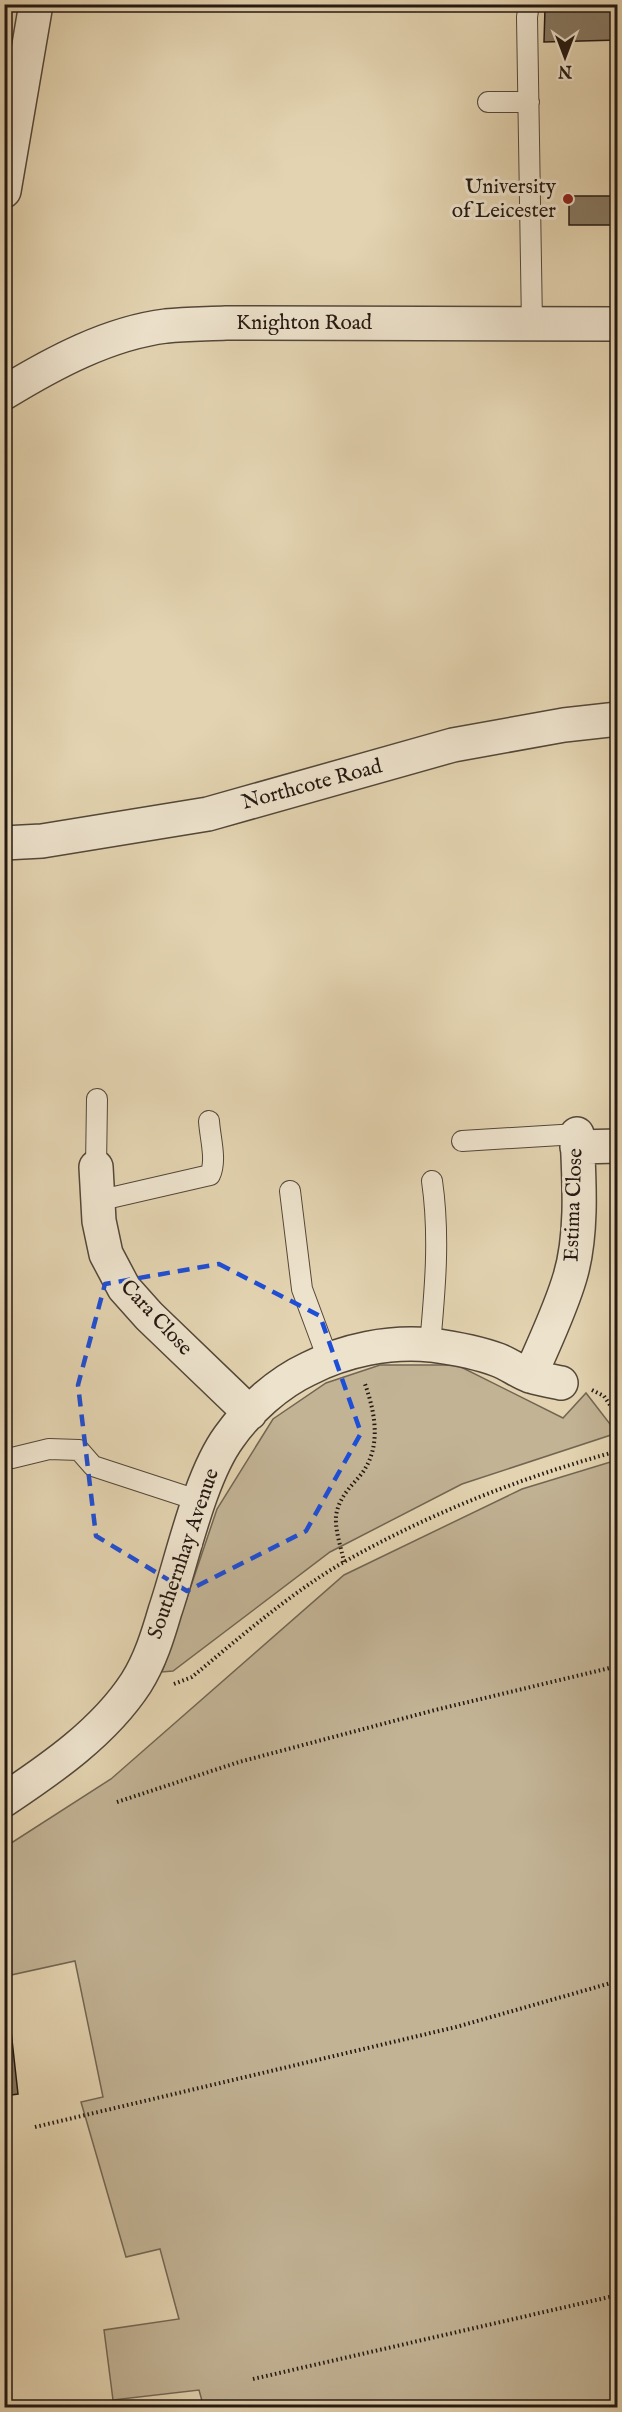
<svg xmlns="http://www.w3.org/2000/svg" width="622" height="2412" viewBox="0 0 622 2412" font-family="'IM FELL English',serif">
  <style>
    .green { fill: #c2b395; stroke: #726653; stroke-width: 1.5 }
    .building { fill: #877964; stroke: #231811; stroke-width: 1.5 }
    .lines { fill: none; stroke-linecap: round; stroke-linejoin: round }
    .service-casing { stroke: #534739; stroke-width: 22 }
    .minor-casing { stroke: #534739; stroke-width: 36 }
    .tertiary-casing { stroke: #534739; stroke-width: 36 }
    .path { stroke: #231811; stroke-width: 4; stroke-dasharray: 1.5 3; stroke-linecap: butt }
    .service { stroke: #ede2cc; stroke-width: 20 }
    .minor { stroke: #ede2cc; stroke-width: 33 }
    .tertiary { stroke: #ede2cc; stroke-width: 33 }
    .marked { fill: none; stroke: #1d4ed8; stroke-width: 4.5; stroke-dasharray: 12 8; stroke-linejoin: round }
    .poi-dot { fill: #8f2418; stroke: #ede2cc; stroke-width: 2 }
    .labels { text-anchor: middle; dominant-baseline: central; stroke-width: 6; stroke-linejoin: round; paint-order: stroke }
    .poi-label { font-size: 21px; fill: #231811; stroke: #ede2cc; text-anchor: end }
    .street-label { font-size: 21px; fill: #231811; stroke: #ede2cc }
  </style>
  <rect width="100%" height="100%" fill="#e3d3b0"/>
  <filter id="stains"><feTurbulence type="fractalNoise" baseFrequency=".00333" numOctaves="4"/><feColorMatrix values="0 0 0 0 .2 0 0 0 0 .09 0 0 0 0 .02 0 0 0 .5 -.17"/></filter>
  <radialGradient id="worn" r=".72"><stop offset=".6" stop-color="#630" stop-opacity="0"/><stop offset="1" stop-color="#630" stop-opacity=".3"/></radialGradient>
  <path class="green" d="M380,1365H457L563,1418L586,1393L617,1433L462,1484L330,1552L173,1671L162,1672L217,1509L273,1419L326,1383Z
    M617,1460V2407L204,2408L199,2390L113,2400L104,2330L179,2319L160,2249L126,2257L81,2102L103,2097L75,1961L11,1975L5,1932V1847L111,1779L344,1575L522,1489Z"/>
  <path class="building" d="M618,6V40L544,42L545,8Z
    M569,196H618V225H569Z
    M11,2031L18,2094L4,2096V2032Z"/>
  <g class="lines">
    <g class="service-casing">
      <path id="service" d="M529,4L527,17L532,325
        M488,102H529
        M462,1141L577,1134
        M96,1167L97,1099
        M290,1191L302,1289L328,1359
        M97,1201L210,1175C217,1160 210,1138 209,1121
        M430,1345C435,1290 440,1236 432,1181
        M12,1458L49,1449L79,1450L93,1466L200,1501"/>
    </g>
    <g class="minor-casing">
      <path id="minor" d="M4,191L36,4
        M4,843L42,841L208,814L453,745L564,725L618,719
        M577,1147L618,1146
        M96,1167L99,1221L106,1254L124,1288L149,1316L250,1413
        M530,1376C544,1343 560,1311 570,1277C583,1234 579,1178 577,1134
        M4,1800C52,1768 104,1732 136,1683C150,1661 158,1635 165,1611C182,1561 199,1478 229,1437C248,1410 278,1383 308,1369C345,1350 389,1341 431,1345C453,1348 477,1352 498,1360C509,1364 519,1372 530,1376C540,1379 551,1381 561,1383"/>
    </g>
    <g class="tertiary-casing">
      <path id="tertiary" d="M4,393C53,363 109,333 166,326C186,324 206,324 226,323L618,324"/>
    </g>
    <path class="path" d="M592,1390L604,1396L618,1417
      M344,1562C341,1547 335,1531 336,1516C338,1500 349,1488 359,1477C382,1450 376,1415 365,1384
      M174,1684L192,1677C239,1638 292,1592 344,1562C430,1513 522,1477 618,1451
      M117,1802L239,1762L435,1710L618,1666
      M35,2127L456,2027L618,1981
      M253,2379L618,2295"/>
    <use href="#service" class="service"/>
    <use href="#minor" class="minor"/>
    <use href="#tertiary" class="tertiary"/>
  </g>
  <path class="marked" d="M219,1264L320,1316L361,1433L306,1531L187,1591L96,1536L78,1385L105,1284Z"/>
  <circle class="poi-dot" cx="568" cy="199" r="6"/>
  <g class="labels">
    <g class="poi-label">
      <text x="556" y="187">University<tspan x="556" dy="24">of Leicester</tspan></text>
    </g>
    <g class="street-label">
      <text x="304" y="323">Knighton Road</text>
      <text transform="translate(312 785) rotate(-15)">Northcote Road</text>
      <text transform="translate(574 1205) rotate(-88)">Estima Close</text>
      <text transform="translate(156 1318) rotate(47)">Cara Close</text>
      <text transform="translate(184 1554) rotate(-71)">Southernhay Avenue</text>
    </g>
  </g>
  <rect width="622" height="2412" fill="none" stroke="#e3d3b0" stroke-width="24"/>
  <rect x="6" y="6" width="610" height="2400" fill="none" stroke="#231811" stroke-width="3"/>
  <rect x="12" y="12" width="598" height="2388" fill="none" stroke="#231811" stroke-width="1.5"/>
  <g transform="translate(565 57) rotate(180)" stroke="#ede2cc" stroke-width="4.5" paint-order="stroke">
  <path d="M0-4.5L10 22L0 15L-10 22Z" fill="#231811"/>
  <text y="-9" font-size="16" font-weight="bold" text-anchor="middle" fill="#231811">N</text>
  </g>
  <rect width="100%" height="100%" filter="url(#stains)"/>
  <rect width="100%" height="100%" fill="url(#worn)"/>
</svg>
